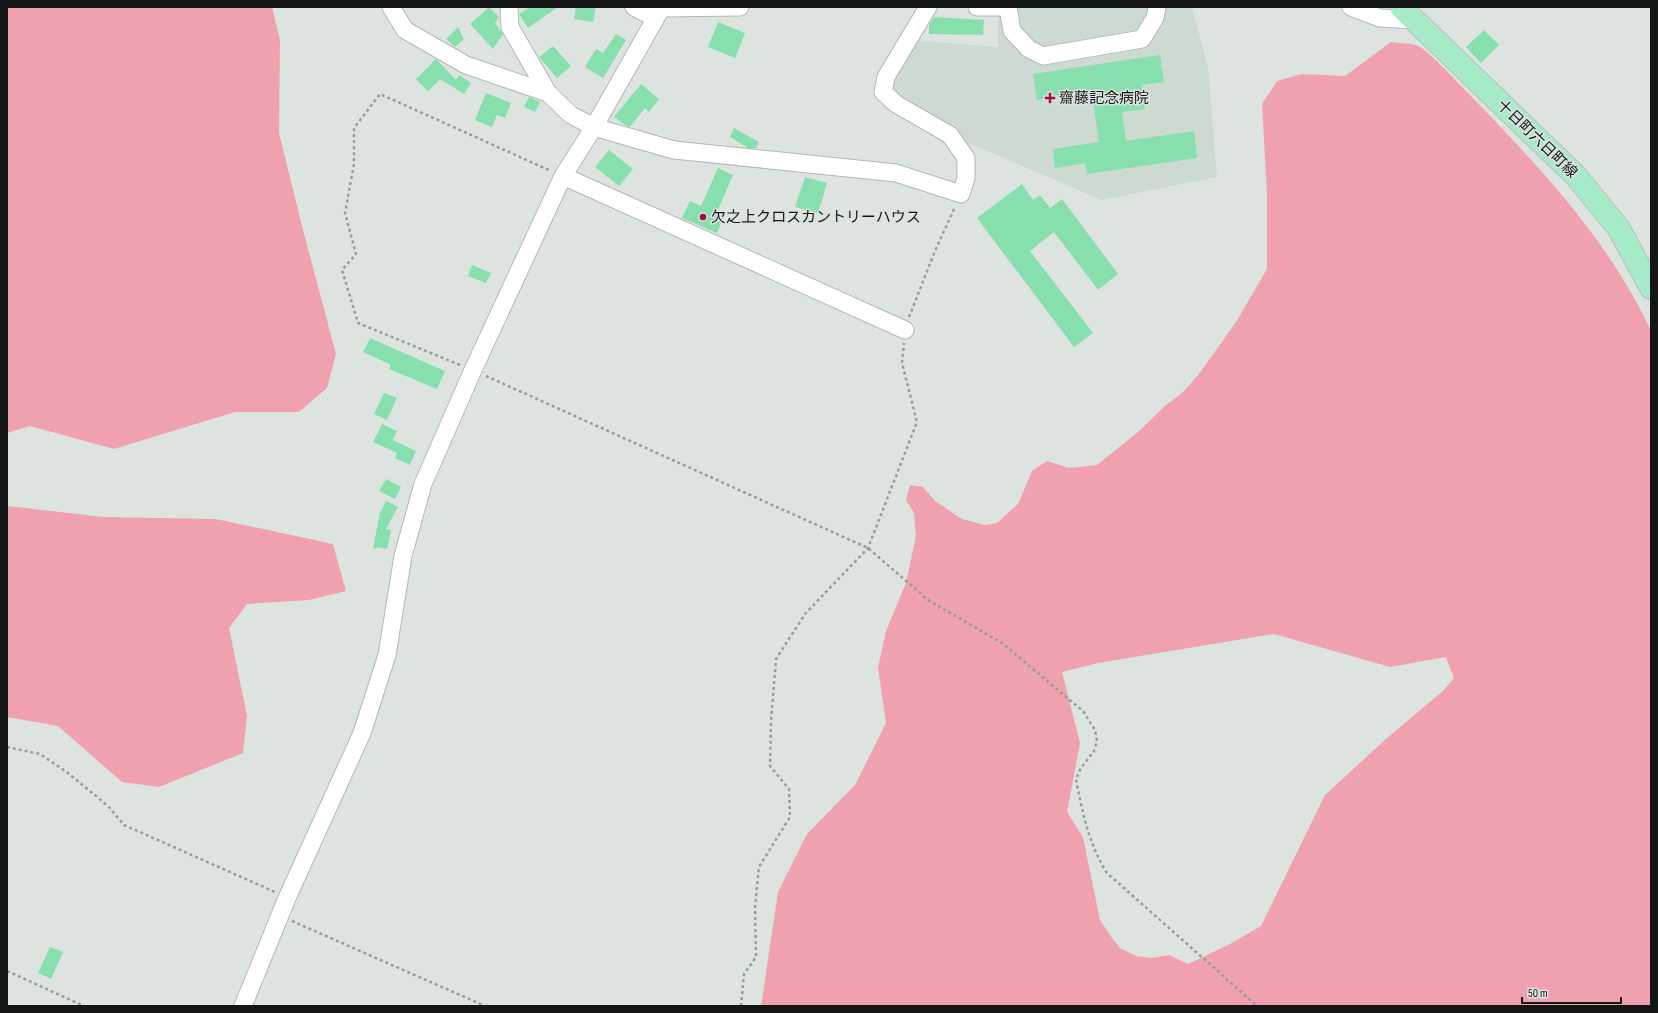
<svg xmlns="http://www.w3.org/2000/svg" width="1658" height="1013" viewBox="0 0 1658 1013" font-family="'Sofia Sans Condensed','Noto Sans JP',sans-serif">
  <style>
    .built { fill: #ccdad1 }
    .green { fill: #f0a1af; fill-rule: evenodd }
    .building { fill: #87dfae }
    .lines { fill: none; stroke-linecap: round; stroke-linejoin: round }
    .minor-casing { stroke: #b2b8b4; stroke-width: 19 }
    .major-casing { stroke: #bdbebd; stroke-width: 24 }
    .path { stroke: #979c99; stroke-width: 2.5; stroke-dasharray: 3 3; stroke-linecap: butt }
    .minor { stroke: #fff; stroke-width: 17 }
    .major { stroke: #a5ebc7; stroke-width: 22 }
    .poi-dot { fill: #a30a44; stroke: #dde4e0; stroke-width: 1.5 }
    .labels { text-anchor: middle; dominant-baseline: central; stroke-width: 3; stroke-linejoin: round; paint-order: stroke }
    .poi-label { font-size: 15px; fill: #141615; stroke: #dde4e0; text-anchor: start }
    .street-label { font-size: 15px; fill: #141615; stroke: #dde4e0 }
  </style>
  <rect width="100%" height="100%" fill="#dde4e0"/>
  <path class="built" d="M1004,7H1192L1208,68L1217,177L1102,200L950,135L896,104L886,77L908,40L998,47V8Z"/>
  <path class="green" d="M7,7H272L280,40L279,133L303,230L336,354L327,388L299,412H235L114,449L30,426L7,433Z
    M1391,42C1399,43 1410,43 1418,46C1428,50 1455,80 1464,89C1535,162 1608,238 1651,331V1006H761L778,892L807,834L855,785L886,723L878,668L886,631L906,583L916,536L914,513L906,500L910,485L923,487L935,501L962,519L985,525L997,523L1018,504L1032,471L1047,461L1069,468L1097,465L1138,432L1165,406L1183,392L1199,374L1236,322L1267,269V194L1262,104L1277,81L1302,74L1345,76ZM1274,634L1390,667L1446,657L1454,678L1443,691L1387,738L1325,795L1261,926L1230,944L1188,964L1169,955L1152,958L1136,956L1120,948L1112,938L1100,920L1083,837L1067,812L1080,743L1062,672L1098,663Z
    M7,506L104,517L216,519L333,544L346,591L309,600L247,604L229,628L247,716L243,753L159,787L122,782L58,726L7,717Z"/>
  <path class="building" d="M489,7L499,17L495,23L503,34L493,49L470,24Z
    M530,7H558L528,28L519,14Z
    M576,7H596L593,22L574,19Z
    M934,17L984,20L983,35L929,34V25Z
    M718,22L745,33L735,58L708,47Z
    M458,27L464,39L455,47L446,39Z
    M1484,30L1499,45L1481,63L1466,47Z
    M616,34L626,40L603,78L585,67L596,49L603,53Z
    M553,46L571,66L557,78L539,57Z
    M1160,55L1164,82L1142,85L1145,109L1122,112L1126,141L1194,131L1197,158L1087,174L1085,163L1055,168L1053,149L1099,142L1092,92L1037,100L1033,74Z
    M436,59L456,80L459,75L471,83L464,94L440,79L428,91L416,79Z
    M641,84L659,99L649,112L645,108L630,127L625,125L614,117Z
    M486,93L511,103L505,118L497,115L492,127L475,120Z
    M529,97L540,102L535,112L524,107Z
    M734,128L759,142L756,148H748L730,137Z
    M609,150L633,169L619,186L595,167Z
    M718,168L733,175L717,212L724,216L717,233L682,218L690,201L701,206Z
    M805,177L827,183L818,213L795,207Z
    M1022,184L1033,200L1040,195L1050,208L1062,199L1118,274L1098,290L1054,232L1030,251L1093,333L1074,347L977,218Z
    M472,265L491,273L486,283L468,276Z
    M370,338L445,371L437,389L389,369L391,365L363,352Z
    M384,393L397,398L387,420L374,414Z
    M382,424L397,431L393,440L416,451L410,465L395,458L397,453L373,442Z
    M386,479L401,487L395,499L379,491Z
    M386,501L398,507L386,529L391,530L387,549L377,547L376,549L373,548L380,513Z
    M50,947L63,952L51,979L38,973Z"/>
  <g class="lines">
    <g class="minor-casing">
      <path id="minor" d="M391,7L405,30L466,65L548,93L571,115L594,127L674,150L896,173L961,194L966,178V158L950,135L896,104L883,92L886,77L928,7
        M509,7L510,27L548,93
        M634,7L655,18
        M977,7H1005
        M1008,7L1012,31L1029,49L1043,56L1142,39L1155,18L1157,7
        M1351,7L1380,18L1414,20
        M661,8L740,7
        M563,176L905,330
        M243,1006L287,898L362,733L387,655L403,556L423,484L473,370L563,176L594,127L662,7"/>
    </g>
    <g class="major-casing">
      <path id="major" d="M1401,7L1576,176L1619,229L1651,288"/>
    </g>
    <path class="path" d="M909,317L935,251L955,207
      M460,365L358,323L342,270L356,254L345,213L354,164V128L380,94L551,171
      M486,376L868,548L928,600L1002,643L1083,711L1095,730L1097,741L1094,751L1081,768L1076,779C1082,811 1089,845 1107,873L1257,1006
      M7,747L40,754L68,773L108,806L124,825L275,892
      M292,921L485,1006
      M7,971L84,1006
      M741,1006L744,974L756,957L755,907L759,867L790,817L789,789L770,766L771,721L776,659L805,614L868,548L917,422L902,363L904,343"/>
    <use href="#minor" class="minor"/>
    <use href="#major" class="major"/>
  </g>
  <g class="poi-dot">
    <path d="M1048 92h4v4h4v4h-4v4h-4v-4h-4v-4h4z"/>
    <circle cx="703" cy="217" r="4"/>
  </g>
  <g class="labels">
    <g class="poi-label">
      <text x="1059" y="98">齋藤記念病院</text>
      <text x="711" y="217">欠之上クロスカントリーハウス</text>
    </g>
    <g class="street-label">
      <text transform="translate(1537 139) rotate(44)">十日町六日町線</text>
    </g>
  </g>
  <rect width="1658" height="1013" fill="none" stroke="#141615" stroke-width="16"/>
  <path d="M1522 997v6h99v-6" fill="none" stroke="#141615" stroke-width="2"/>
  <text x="1528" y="997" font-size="12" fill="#141615" stroke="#dde4e0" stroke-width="3" paint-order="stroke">50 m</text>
</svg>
